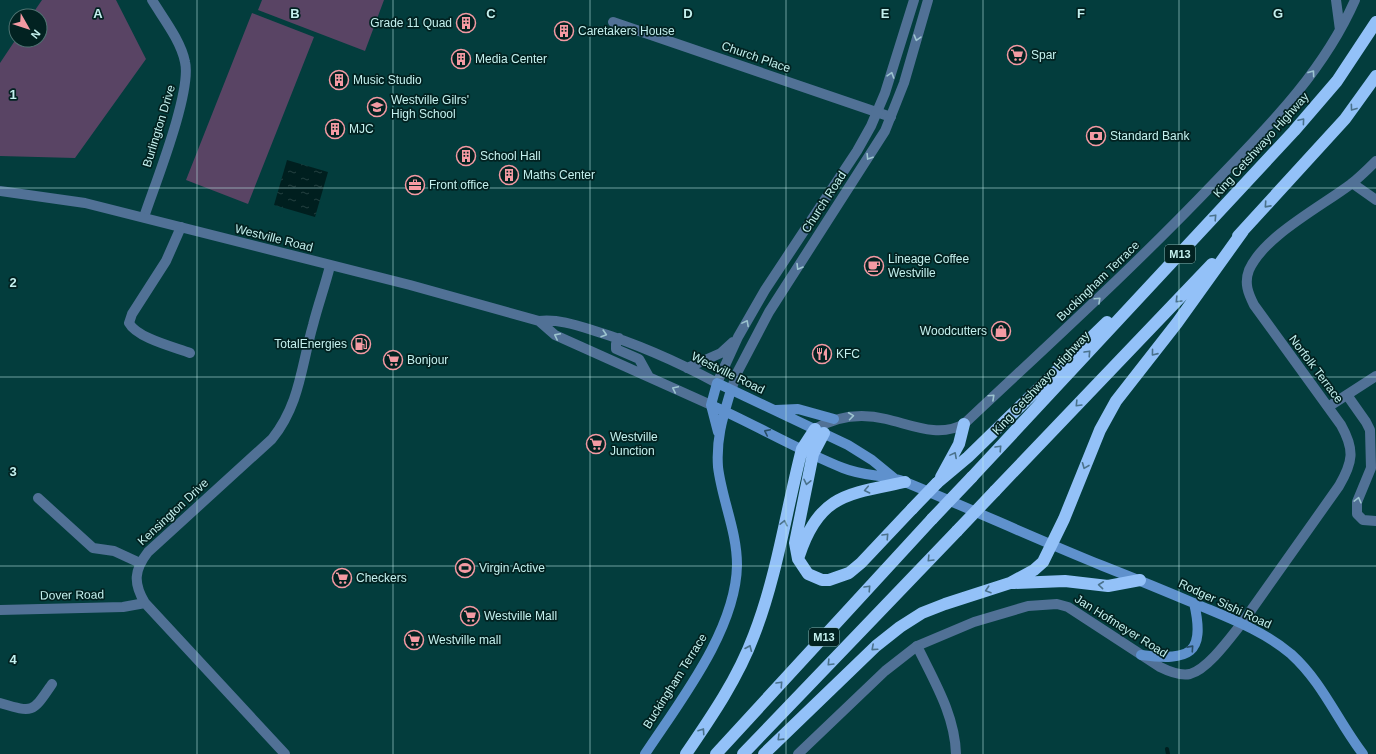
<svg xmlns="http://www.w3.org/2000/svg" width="1376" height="754" viewBox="0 0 1376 754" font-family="Arial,sans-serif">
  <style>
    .green { fill: #594464 }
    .water { fill: url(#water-ripples) }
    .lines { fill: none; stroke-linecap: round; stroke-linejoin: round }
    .stream { stroke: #001f1f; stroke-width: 4 }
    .minor { stroke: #517196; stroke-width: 10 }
    .tertiary { stroke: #517196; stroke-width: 10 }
    .secondary { stroke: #5f91cd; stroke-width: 10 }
    .motorway { stroke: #93c1f8; stroke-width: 12 }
    .motorway-bridge { stroke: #93c1f8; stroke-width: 12 }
    .oneway { stroke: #9cc4cf }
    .oneway2 { stroke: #4a728c }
    .oneway3 { stroke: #274e66 }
    .grid { fill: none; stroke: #c4f0ee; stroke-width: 1; stroke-opacity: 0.55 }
    .labels { text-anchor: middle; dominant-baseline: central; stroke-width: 3.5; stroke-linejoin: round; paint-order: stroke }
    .shield { fill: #022221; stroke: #8ab2b0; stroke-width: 1 }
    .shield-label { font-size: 11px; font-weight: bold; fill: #c4f0ee }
    .poi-label { font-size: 12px; fill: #c4f0ee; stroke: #022221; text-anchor: start }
    .street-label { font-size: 12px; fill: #c4f0ee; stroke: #022221 }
    .grid-label { font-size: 13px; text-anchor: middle; font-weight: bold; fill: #c4f0ee; stroke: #022221; stroke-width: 3.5; stroke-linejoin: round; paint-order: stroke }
  </style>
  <defs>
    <pattern id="water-ripples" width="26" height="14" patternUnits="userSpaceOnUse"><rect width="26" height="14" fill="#001f1f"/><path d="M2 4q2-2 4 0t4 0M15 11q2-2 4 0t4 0" fill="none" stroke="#244040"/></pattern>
  </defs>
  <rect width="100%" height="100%" fill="#033d3d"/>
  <path class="green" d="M42,0H116L146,59L75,158L0,156V63L16,39L40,40V16H31Z
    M262,0H384L365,51L258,10Z
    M252,13L314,37L248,204L186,180Z"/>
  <path class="water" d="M287,160L328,172L315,217L274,205Z"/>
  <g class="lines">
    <path class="stream" d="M1167,749L1168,754"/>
    <path class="minor" d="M1336,0L1340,30
      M613,22L891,117
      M1352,183L1376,200
      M144,217C155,184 192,92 185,62C181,41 163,18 152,0
      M181,227L166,261L132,314L129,323C137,338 174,347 190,353
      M1347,395L1366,422L1370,430L1371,468L1357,502V514L1363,520L1376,521
      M1328,407L1376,376
      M815,429C837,416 861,413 886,419C912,425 939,438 964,424C1049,344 1135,266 1216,181C1269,126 1324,71 1355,0
      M38,498L93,548L114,551L140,563
      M0,610L123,607L145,603
      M1242,623L1339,486C1353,462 1355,450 1341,425L1254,305C1248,293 1244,283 1249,270C1264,236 1322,206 1351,184C1360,177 1368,169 1376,161
      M917,646C934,681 955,715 956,754
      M0,703C34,713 32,713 52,684
      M285,754L145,603C133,583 134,570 148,552L272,439C300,404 301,367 313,325C318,305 325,286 330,266"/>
    <path class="tertiary" d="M0,191L85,203L410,285L539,321C559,319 576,325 595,331C638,344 678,362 717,383L738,337L765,290L857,151L871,126L885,93L914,0
      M539,321L555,335L711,405
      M619,338L616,344V349L639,359L649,377
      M687,368L721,353L733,342
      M731,390L738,371L769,312L885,131L904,83L928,0
      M798,754L885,671L917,646L974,622L1028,606L1057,604L1068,607L1160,667C1168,671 1180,676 1190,674C1208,669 1230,638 1242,623"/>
    <path class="secondary" d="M711,405C756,425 798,450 843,468C865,477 885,474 905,482C971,509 1036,539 1103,566C1136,579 1170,593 1203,607C1234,620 1265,632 1291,654C1323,683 1337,720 1363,754
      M711,405L717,383L848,445L872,460L894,478
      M711,405L718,432
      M776,410L798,409L834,419
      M1141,655C1189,661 1206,655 1194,603
      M645,754C680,701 736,630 737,565C737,531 722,500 718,467C716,438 723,417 731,390"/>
    <path class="motorway" d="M1238,236L1345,119L1376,76
      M824,433L813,454L795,543L798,559L808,574L822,580H829L849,573L861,563L912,509
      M941,477L959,444L964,424
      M972,477L1294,131L1337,81L1376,22
      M937,483L968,457L1107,322
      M995,491L1212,264
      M799,556C819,494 848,494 905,482
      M1014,583L1065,581L1108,586L1140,580
      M686,754C712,716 738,678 754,635C777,576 786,511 802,449L815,429
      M716,754L932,519
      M743,754L957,531
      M764,754L876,646L900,627L922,613L945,604L1010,583L1034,570L1043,562L1064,519L1100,430L1116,401L1177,323L1243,231"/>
    <path class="motorway-bridge" d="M912,509L937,483
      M932,519L972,477
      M957,531L995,491"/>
  </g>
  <defs><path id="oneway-chevron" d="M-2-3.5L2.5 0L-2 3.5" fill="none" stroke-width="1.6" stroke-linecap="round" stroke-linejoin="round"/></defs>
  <g class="oneway">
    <use href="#oneway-chevron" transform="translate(917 38) rotate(106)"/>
    <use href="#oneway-chevron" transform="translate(1312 73) rotate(-54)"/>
    <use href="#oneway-chevron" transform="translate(891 75) rotate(-72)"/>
    <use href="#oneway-chevron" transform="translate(869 157) rotate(122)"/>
    <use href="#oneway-chevron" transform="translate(799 267) rotate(121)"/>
    <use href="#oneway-chevron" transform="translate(1098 300) rotate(-43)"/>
    <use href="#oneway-chevron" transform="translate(746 323) rotate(-62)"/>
    <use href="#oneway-chevron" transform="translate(604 334) rotate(17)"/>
    <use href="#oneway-chevron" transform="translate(557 336) rotate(-153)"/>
    <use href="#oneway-chevron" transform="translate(675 389) rotate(-155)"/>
    <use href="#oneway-chevron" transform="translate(992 397) rotate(-43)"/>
    <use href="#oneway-chevron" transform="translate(851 416) rotate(-8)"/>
    <use href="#oneway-chevron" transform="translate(1358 500) rotate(-76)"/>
  </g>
  <g class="oneway2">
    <use href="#oneway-chevron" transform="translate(1353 108) rotate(126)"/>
    <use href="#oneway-chevron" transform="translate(1302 121) rotate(-50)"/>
    <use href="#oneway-chevron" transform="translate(1267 205) rotate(132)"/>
    <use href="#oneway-chevron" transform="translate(1214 217) rotate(-47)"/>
    <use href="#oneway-chevron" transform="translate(1178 300) rotate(134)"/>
    <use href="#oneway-chevron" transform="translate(1088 353) rotate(-47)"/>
    <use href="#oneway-chevron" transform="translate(1154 353) rotate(129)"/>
    <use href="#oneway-chevron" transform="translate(1078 404) rotate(134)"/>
    <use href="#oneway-chevron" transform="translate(999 448) rotate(-47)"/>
    <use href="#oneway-chevron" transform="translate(954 455) rotate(-62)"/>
    <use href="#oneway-chevron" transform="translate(1085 466) rotate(112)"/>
    <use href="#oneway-chevron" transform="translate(807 482) rotate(102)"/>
    <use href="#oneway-chevron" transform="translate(867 490) rotate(168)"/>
    <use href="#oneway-chevron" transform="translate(784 523) rotate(-77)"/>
    <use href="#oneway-chevron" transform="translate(886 536) rotate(-47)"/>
    <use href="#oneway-chevron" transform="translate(930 559) rotate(134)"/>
    <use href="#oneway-chevron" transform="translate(1101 585) rotate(-174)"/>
    <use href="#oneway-chevron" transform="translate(868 588) rotate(-47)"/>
    <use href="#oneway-chevron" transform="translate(988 590) rotate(162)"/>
    <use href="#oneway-chevron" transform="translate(749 648) rotate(-67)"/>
    <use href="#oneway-chevron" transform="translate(874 648) rotate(138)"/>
    <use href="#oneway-chevron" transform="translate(830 663) rotate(134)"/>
    <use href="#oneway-chevron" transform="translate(780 684) rotate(-47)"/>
    <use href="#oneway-chevron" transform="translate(702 731) rotate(-56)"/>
    <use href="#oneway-chevron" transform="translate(780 738) rotate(136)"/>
  </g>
  <g class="oneway3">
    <use href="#oneway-chevron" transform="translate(767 432) rotate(-154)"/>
    <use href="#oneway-chevron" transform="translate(1191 648) rotate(-48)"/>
  </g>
  <path class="grid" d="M197,0V754M393,0V754M590,0V754M786,0V754M983,0V754M1179,0V754M0,188H1376M0,377H1376M0,566H1376"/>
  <defs>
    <g id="building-ring" transform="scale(1)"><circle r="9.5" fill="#022221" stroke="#f49aa3" stroke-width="1.5"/><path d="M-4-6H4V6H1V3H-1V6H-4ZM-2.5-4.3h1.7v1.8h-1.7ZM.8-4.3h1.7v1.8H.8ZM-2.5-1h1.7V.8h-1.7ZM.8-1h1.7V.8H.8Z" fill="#f49aa3"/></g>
    <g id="supermarket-ring" transform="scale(1)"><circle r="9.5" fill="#022221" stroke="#f49aa3" stroke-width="1.5"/><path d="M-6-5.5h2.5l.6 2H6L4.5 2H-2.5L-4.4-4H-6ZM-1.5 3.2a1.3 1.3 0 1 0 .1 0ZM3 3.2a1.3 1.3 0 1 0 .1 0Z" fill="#f49aa3"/></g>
    <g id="school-ring" transform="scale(1)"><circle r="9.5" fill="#022221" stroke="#f49aa3" stroke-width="1.5"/><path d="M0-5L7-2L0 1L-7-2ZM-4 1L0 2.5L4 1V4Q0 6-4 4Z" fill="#f49aa3"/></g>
    <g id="bank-ring" transform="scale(1)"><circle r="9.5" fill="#022221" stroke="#f49aa3" stroke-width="1.5"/><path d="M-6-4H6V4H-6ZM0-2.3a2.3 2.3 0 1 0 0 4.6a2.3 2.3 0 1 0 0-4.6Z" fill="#f49aa3"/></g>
    <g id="office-ring" transform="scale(1)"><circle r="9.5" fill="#022221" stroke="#f49aa3" stroke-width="1.5"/><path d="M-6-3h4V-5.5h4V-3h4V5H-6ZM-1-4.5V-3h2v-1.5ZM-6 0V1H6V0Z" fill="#f49aa3"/></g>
    <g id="cafe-ring" transform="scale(1)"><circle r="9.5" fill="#022221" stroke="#f49aa3" stroke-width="1.5"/><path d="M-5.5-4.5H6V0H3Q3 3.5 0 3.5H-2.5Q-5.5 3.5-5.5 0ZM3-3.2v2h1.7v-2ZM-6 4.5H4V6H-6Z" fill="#f49aa3"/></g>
    <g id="shop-ring" transform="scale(1)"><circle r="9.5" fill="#022221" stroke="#f49aa3" stroke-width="1.5"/><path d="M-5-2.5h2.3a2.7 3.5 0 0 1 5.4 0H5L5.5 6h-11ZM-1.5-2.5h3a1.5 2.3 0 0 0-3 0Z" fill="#f49aa3"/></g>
    <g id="fuel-ring" transform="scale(1)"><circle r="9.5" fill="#022221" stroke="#f49aa3" stroke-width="1.5"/><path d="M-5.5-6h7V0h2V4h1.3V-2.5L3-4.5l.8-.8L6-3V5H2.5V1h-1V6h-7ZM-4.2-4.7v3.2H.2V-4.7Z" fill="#f49aa3"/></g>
    <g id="restaurant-ring" transform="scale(1)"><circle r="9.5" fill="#022221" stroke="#f49aa3" stroke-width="1.5"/><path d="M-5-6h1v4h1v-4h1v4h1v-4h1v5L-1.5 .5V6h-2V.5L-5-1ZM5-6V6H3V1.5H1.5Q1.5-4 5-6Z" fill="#f49aa3"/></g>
    <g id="stadium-ring" transform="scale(1)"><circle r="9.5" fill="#022221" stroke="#f49aa3" stroke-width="1.5"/><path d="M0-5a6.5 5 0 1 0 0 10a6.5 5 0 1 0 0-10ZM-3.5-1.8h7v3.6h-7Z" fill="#f49aa3"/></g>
  </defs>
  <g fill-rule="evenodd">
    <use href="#building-ring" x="466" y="23"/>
    <use href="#building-ring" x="564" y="31"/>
    <use href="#supermarket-ring" x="1017" y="55"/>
    <use href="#building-ring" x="461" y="59"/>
    <use href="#building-ring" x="339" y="80"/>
    <use href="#school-ring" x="377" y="107"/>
    <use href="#building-ring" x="335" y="129"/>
    <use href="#bank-ring" x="1096" y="136"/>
    <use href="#building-ring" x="466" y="156"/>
    <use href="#building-ring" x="509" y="175"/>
    <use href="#office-ring" x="415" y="185"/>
    <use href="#cafe-ring" x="874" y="266"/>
    <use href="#shop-ring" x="1001" y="331"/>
    <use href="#fuel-ring" x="361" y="344"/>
    <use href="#restaurant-ring" x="822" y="354"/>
    <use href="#supermarket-ring" x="393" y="360"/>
    <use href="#supermarket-ring" x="596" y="444"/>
    <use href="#stadium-ring" x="465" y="568"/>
    <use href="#supermarket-ring" x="342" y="578"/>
    <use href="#supermarket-ring" x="470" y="616"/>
    <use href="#supermarket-ring" x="414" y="640"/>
  </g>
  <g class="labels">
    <g class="shield">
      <rect x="1165" y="245" width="30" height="18" rx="3"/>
      <rect x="809" y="628" width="30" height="18" rx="3"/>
    </g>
    <g class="shield-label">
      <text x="1180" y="254">M13</text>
      <text x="824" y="637">M13</text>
    </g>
    <g class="poi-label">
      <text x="452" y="23" text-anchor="end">Grade 11 Quad</text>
      <text x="578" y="31">Caretakers House</text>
      <text x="1031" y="55">Spar</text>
      <text x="475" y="59">Media Center</text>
      <text x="353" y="80">Music Studio</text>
      <text x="391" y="100">Westville Gilrs'<tspan x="391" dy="14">High School</tspan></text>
      <text x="349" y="129">MJC</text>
      <text x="1110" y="136">Standard Bank</text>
      <text x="480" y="156">School Hall</text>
      <text x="523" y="175">Maths Center</text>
      <text x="429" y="185">Front office</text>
      <text x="888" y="259">Lineage Coffee<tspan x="888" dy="14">Westville</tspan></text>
      <text x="987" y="331" text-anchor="end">Woodcutters</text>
      <text x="347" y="344" text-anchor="end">TotalEnergies</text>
      <text x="836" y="354">KFC</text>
      <text x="407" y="360">Bonjour</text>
      <text x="610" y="437">Westville<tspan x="610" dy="14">Junction</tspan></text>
      <text x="479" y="568">Virgin Active</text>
      <text x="356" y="578">Checkers</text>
      <text x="484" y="616">Westville Mall</text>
      <text x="428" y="640">Westville mall</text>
    </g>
    <g class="street-label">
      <text transform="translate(756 57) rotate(19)">Church Place</text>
      <text transform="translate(159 126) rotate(-73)">Burlington Drive</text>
      <text transform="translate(1261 145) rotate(-48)">King Cetshwayo Highway</text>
      <text transform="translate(824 202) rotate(-57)">Church Road</text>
      <text transform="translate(274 238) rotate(14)">Westville Road</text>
      <text transform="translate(1098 281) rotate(-44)">Buckingham Terrace</text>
      <text transform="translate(1316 369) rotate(53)">Norfolk Terrace</text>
      <text transform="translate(728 373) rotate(26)">Westville Road</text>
      <text transform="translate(1041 383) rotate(-47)">King Cetshwayo Highway</text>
      <text transform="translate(173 512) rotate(-43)">Kensington Drive</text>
      <text transform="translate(72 595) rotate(-1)">Dover Road</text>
      <text transform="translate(1225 604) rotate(25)">Rodger Sishi Road</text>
      <text transform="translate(1121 626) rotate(32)">Jan Hofmeyer Road</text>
      <text transform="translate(675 681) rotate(-58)">Buckingham Terrace</text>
    </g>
  </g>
  <g class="grid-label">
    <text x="98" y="18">A</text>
    <text x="295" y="18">B</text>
    <text x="491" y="18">C</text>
    <text x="688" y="18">D</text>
    <text x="885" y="18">E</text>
    <text x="1081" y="18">F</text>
    <text x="1278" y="18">G</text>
    <text x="13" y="99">1</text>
    <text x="13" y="287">2</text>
    <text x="13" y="476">3</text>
    <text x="13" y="664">4</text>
  </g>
  <g transform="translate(28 28) rotate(129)"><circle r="19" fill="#022221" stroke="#507473"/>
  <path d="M0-3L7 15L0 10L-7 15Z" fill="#f49aa3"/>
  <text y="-6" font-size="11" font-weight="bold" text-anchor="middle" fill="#c4f0ee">N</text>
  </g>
</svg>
